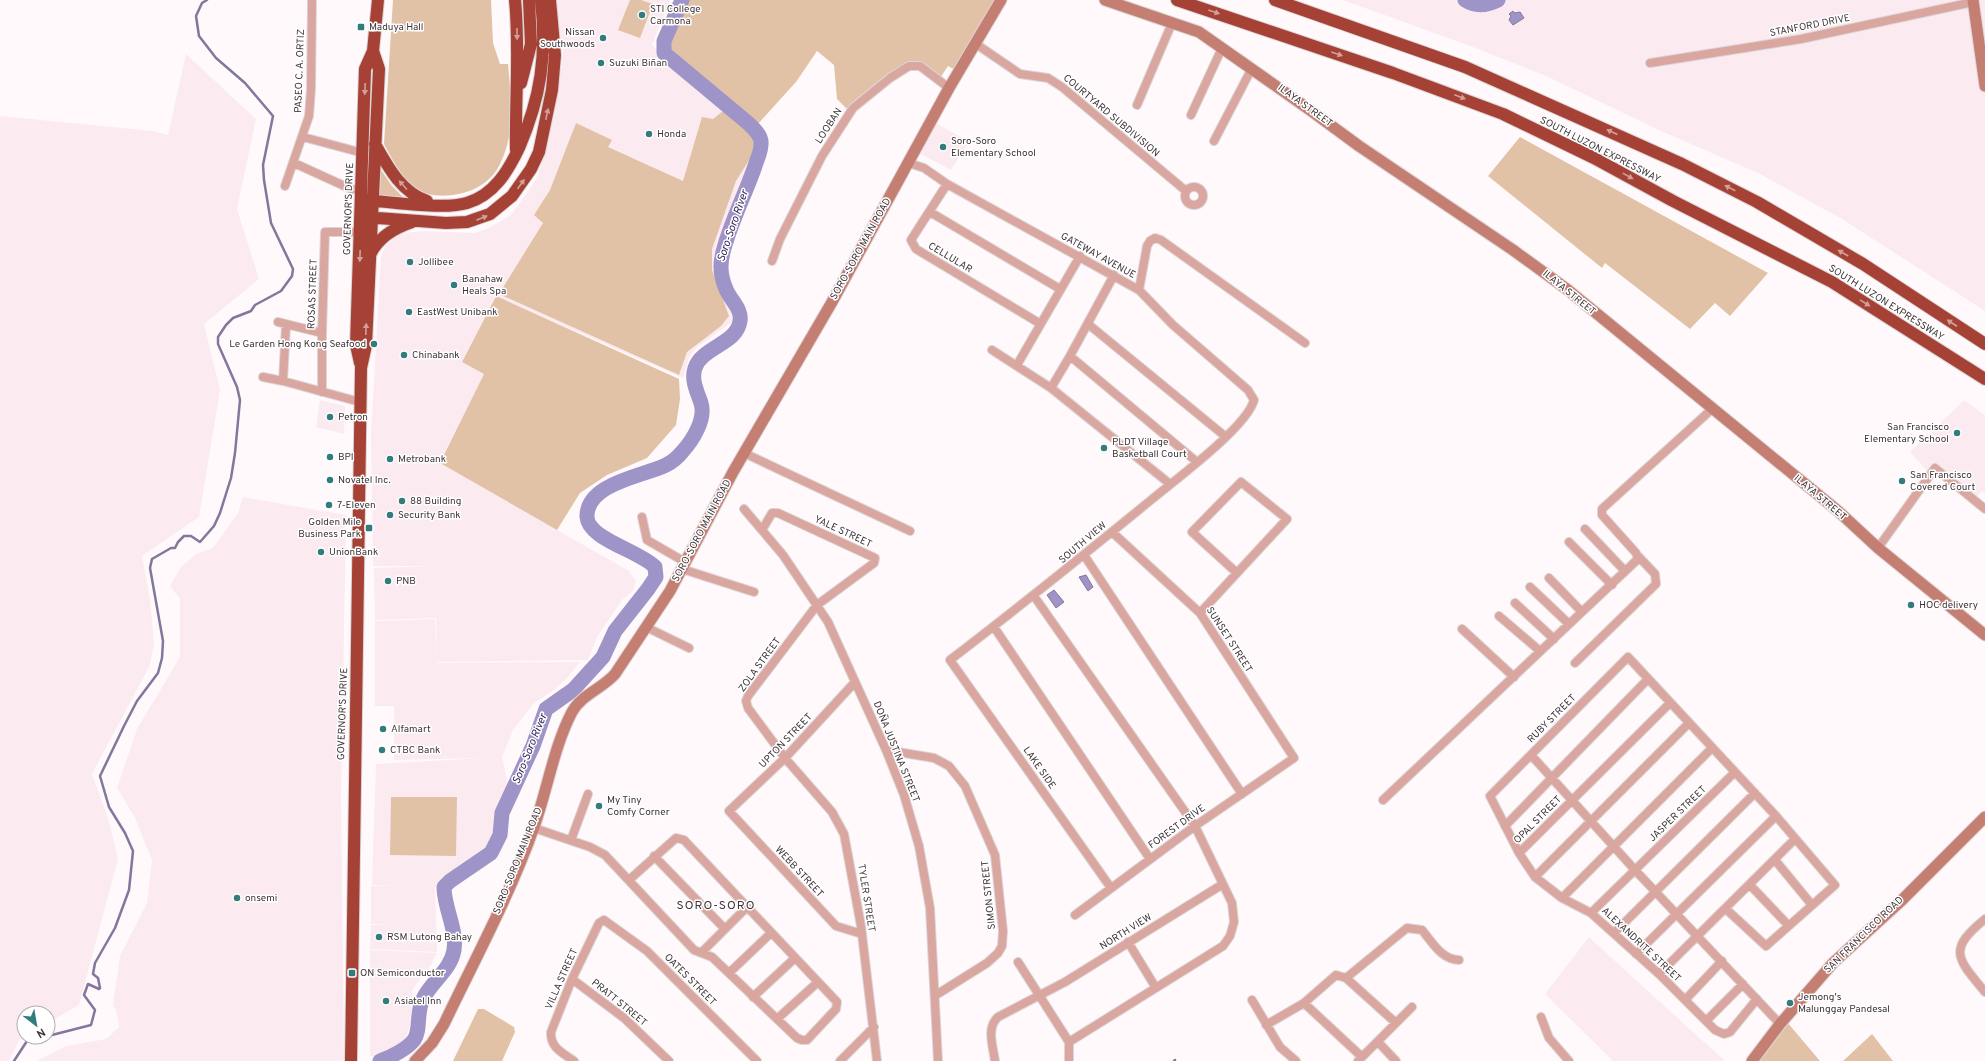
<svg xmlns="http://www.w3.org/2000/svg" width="1985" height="1061" viewBox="0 0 1985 1061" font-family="Overpass,sans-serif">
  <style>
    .built { fill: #fbebf0 }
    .green { fill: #e1c2a7 }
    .water { fill: #9e94c7; stroke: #82779c }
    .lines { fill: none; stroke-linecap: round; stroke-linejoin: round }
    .stream { stroke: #82779c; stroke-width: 2.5 }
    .river { stroke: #9e94c7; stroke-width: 15 }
    .street-casing { stroke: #dcd6d8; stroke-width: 10 }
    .secondary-casing { stroke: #dcd6d8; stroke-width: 13 }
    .highway-casing { stroke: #dcd6d8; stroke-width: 14 }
    .street { stroke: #d9a79f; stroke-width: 8 }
    .secondary { stroke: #c57e72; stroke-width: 11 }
    .highway { stroke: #a64235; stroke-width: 12 }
    .oneway { fill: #d2a09a }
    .poi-dot { fill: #337c7e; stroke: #fff; stroke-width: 1.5 }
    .labels { text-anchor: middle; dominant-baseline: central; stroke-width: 3; stroke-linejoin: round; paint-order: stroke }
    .poi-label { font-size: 10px; fill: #3f3438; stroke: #fff; text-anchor: start }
    .street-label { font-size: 10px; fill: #3f3438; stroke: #fff }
    .water-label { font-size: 11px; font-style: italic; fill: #2e1a57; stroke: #fff }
    .quarter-label { font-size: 12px; letter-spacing: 1px; fill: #3f3438; stroke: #fff }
  </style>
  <rect width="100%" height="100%" fill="#fff9fb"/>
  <path class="built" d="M556,0H670L652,45L751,132L758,145L755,157L716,259V272L731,312L732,322L696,348L689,357L683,378L495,296L462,362L484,374L440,463L629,571L636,581L633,591L622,600L597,637L588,660L437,662L436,618L375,620L374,568L434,566L435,570V566H373L394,533L373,565L371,435L381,257L385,247L399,234L421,231L475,233L489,228L511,215L529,190L537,177L544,157L561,73L563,52Z
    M1343,0H1985V311L1842,219L1760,174L1661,131L1546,76L1473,47Z
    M186,54L256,119L237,209L259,279L204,324L220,390L199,517L142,556L150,599L154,644L150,665L92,774L109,821L118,859L79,1005L48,1023V1013H24L25,1037L19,1040L9,1061H0V116L153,131L168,135Z
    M934,122L969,142L951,170L917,152Z
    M320,400L345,406L344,434L316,427Z
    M1964,400L1985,415V494L1982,491L1975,499L1935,465L1928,472L1910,452Z
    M243,497L346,515L341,799L344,1061H37L66,1046L106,1039L119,1027L117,1012L113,1005L120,956L147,903L152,860L135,818L117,788L137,729L180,657V599L170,586L181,567L196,554L213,548L238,513Z
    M435,619L437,663L580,662L567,678L554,690L534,703L513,730L502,757L507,780L506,792L489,847L468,868L435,887L437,952L370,949L371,925H388L371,924V886L395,885H372L376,764L484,758L394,760V706H375V621Z
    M1589,937L1649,992L1725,1061H1613L1545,994Z
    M370,950L437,953L431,965L413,989L410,1024L407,1036L401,1044L381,1057L370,1056Z"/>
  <path class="green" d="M393,0H491L493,43L500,64H508C511,99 516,134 499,166C487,190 453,200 428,194C425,193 420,193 417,190C402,178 393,161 384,144Z
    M630,0H641L653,4L640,38L618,30Z
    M689,0H995L957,71L948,66L940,78L919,64L879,85L847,109L837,99L834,65L817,51L796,82L758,124L677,58L668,48Z
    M723,111L748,131L755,142L751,157L736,181L712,249V270L729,316L721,326L687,352L679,375L499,294L543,223L534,215L550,190L576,123L612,140L608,147L683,181L702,117L713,119Z
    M1520,137L1768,273L1730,316L1715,303L1690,329L1605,263L1602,268L1488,176Z
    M377,164L392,186L405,199L375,197Z
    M496,296L679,379L680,399L676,425L647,458L607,475L580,493L557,530L440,463L484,374L462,362Z
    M391,797H457L456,856L390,855Z
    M478,1009H484L514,1027L515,1032L502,1061H453Z
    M1787,1022L1820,1061H1758Z
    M1872,1034L1893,1061H1843Z"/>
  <path class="water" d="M1513,11L1514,13L1520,12L1524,18L1513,25L1509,20L1511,16L1509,14Z
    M1086,575L1093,587L1088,591L1079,577Z
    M1054,590L1064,602L1056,608L1047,595Z"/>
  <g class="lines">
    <path class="stream" d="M48,1036L91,1025L95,1010L84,995L88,984L99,989L100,988L98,978L93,974L95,963L115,928L129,890L133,851L125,833L109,807L100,776L124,726L137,701L158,673L162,658L163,641L150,568L152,559L171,548H175L178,542L184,536H191L200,542L214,526L220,513L231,478L235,453L240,400L237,387L218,344V337L226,325L233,318L251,311L255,305L281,291L292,276L293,269L271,223L264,180L263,165L273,116L245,83L216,58L199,36L196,16L202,3L207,0
      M14,1061L27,1041L38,1037
      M1174,1061L1175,1060"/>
    <path class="river" d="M1465,0C1476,7 1486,6 1498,0
      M380,1061C391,1057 407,1049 414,1040C421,1030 416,1012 423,999C431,982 451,970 454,950C457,928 444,908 444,887L450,881L491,853L500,835L502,813L533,746L546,709L573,690L603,657L615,631L648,589L656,577L655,567C640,551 588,539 587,517C586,483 644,476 666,465C672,462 678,457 682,452C693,440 706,419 701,403C697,391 691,380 695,368C702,347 737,344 740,321C742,308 730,300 726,289C719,273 720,261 725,245C733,218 746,192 755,166C757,159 762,150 761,142C761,135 753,128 748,123L664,53V41L682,0"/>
    <g class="street-casing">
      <path id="street" d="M976,44L1020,74L1048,78L1062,87L1186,191
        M1650,63L1801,39L1973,2
        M1137,105L1172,23
        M1191,115L1222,48
        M303,137L363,153
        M1214,141L1252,68
        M294,163L351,189L362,190
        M909,163L924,168L947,184L1139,290L1173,325L1248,390L1254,400C1247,427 1175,480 1151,500C1085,554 1018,608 950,660L1111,888
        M947,184L911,240L916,249L1039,323
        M285,186L309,116L311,89L312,0
        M1185 196a9 9 0 1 1 18 0a9 9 0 1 1-18 0Z
        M930,212L1060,289
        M772,261L780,239L822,156L853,108L890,78L909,66H920L949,88
        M1139,290L1147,246L1150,241L1155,238L1161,240L1305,343
        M278,322L322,333
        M1088,324L1226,437
        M992,350L1051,388L1170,484
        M1070,356L1197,462
        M1017,365L1080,256
        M263,377L283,381L360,402
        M283,381L286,325
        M1051,388L1070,356L1114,275
        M322,392V333L325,232H361
        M744,453L910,531
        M744,509L783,555L828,622L886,750L904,795L919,846L930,908L938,1061
        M642,517L647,540L685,562
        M1585,529L1625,571
        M762,530L772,513H778L875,558L874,563L817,605L748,696L746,701L748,708L785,758L832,812L844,834L861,926L877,1061
        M1569,542L1612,585
        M1878,548L1935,468L1985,509
        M1084,555L1242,794
        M682,569L754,592
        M1549,578L1582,612
        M1530,587L1569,624
        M1034,596L1195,826L1232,903L1234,922L1230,936L1223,946L1069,1042
        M1515,603L1554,639
        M1200,613L1287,519L1241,482L1192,532L1237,573
        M1499,616L1540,651
        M646,627L689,648
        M994,627L1150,859
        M1462,629L1514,677
        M1575,663L1656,584L1655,574L1638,556
        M855,682L785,758L729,811L836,926L862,934
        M886,750L934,758L949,766L965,786L995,855L1003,931L1002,946L998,953L987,963L936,995
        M1531,755L1635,870L1780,1024
        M1383,800L1638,559L1636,553L1602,515V509L1712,409
        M1505,826L1648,679
        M534,828L590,847L605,855L694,950L712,957L797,1038L802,1040H807L836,1009L837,1002L684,840L676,838L629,880
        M571,840L588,794
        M1519,853L1670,703
        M654,856L725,929
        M1775,860L1812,905
        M1535,877L1689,723
        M1750,885L1788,925
        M1562,898L1712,748
        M1726,909L1766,946L1835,885L1776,816L1628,657L1490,796L1519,853L1535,877L1562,898L1591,913L1659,974L1715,1030L1724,1034L1730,1032L1757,999
        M1591,913L1735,772
        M1075,915L1195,826L1294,758L1200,613L1112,532
        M1985,919C1947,950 1957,958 1985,992
        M1614,933L1755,793
        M1128,942L1156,988
        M702,952L747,907
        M1636,954L1776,816
        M1018,962L1069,1042V1061
        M729,973L771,933
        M1659,974L1795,839
        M1346,978L1407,928L1422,930C1432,942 1442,960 1459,960
        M572,979L624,1018L669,1061
        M753,997L795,958
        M1252,1000L1280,1047L1296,1061
        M1685,1000L1722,961
        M1304,1003L1362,1057
        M1541,1017L1549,1038L1569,1061
        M777,1019L818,982
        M1706,1021L1743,984
        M1266,1025L1304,1003L1336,975L1346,978L1396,1023
        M1378,1042L1396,1061
        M574,1061C563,1053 550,1048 551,1032L572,979L599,923L604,920L647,951L757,1061
        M840,1061L874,1027
        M995,1061C993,1046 986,1028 998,1017L1065,982L1223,884
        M1358,1061L1412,1007"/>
    </g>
    <g class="secondary-casing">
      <path id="secondary" d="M1105,0L1199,32L1310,110L1359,146L1513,250L1568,290L1838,511L1878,548L1985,635
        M1973,0L1985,86
        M415,1061L432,1043L444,1024C475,959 510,895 534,827C547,791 554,746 572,712C581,695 603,688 615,674L670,591L733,472L832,302L949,88L1001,0
        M1752,1061L1780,1024L1833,963L1901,901L1985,817"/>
    </g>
    <g class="highway-casing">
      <path id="highway" d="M515,0C520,50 515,100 516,150
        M1177,0L1393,73L1503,114L1594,158L1673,201L1832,282L1985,379
        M1275,0L1465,67L1682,164L1757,202L1863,264L1985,344
        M521,83L531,44L529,0
        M375,144C388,167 401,192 427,201
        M365,200C391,202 444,210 467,203C494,195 508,171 519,148C541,97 547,55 541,0
        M364,217L446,223L467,222L490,214L512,196L531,169L539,152L552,90L555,55L550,0
        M370,255C378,237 394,228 412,222
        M360,363L356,345L365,69L373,51L378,0
        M351,1061L361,368L366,345L379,69L373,51"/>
    </g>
    <use href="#street" class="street"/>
    <use href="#secondary" class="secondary"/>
    <use href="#highway" class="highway"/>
  </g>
  <defs><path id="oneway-solid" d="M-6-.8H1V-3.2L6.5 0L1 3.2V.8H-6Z"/></defs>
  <g class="oneway">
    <use href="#oneway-solid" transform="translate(1214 12) rotate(19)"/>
    <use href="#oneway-solid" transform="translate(517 34) rotate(89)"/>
    <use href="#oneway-solid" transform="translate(1337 54) rotate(19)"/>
    <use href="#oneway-solid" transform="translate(365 89) rotate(92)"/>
    <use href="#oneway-solid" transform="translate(1460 97) rotate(21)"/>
    <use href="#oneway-solid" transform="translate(547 114) rotate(-78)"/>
    <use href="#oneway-solid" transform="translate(1612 132) rotate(-155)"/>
    <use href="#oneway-solid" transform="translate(1628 176) rotate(29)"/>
    <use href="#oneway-solid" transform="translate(521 184) rotate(-55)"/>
    <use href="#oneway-solid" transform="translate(403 185) rotate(-132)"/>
    <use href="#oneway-solid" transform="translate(1730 188) rotate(-153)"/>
    <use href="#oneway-solid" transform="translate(482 218) rotate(-23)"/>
    <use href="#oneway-solid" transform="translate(1843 253) rotate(-150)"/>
    <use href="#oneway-solid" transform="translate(360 256) rotate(92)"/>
    <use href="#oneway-solid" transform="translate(1865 303) rotate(32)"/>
    <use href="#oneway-solid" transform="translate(1952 323) rotate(-147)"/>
    <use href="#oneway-solid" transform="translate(366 329) rotate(-88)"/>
  </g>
  <g class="poi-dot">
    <circle cx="642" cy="15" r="4"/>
    <rect x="357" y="23" width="8" height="8" rx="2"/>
    <circle cx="603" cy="38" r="4"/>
    <circle cx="601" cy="63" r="4"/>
    <circle cx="649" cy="134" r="4"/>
    <circle cx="943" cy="147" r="4"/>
    <circle cx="410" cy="262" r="4"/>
    <circle cx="454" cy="285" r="4"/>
    <circle cx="409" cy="312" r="4"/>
    <circle cx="374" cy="344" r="4"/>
    <circle cx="404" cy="355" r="4"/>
    <circle cx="330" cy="417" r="4"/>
    <circle cx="1957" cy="433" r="4"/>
    <circle cx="1104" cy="448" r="4"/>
    <circle cx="330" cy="457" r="4"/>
    <circle cx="390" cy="459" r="4"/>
    <circle cx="330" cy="480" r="4"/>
    <circle cx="1902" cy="481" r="4"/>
    <circle cx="402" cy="501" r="4"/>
    <circle cx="329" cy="505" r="4"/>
    <circle cx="390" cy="515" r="4"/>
    <rect x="365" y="524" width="8" height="8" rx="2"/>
    <circle cx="321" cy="552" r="4"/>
    <circle cx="388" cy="581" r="4"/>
    <circle cx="1911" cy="605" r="4"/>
    <circle cx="383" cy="729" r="4"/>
    <circle cx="382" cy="750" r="4"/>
    <circle cx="599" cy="806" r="4"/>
    <circle cx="237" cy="898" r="4"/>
    <circle cx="379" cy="937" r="4"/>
    <rect x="348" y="969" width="8" height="8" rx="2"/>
    <circle cx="386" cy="1001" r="4"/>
    <circle cx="1790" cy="1003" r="4"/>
  </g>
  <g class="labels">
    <g class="poi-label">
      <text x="650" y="9">STI College<tspan x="650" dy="12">Carmona</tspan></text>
      <text x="369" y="27">Maduya Hall</text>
      <text x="595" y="32" text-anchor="end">Nissan<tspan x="595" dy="12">Southwoods</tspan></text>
      <text x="609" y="63">Suzuki Biñan</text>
      <text x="657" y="134">Honda</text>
      <text x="951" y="141">Soro-Soro<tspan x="951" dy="12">Elementary School</tspan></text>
      <text x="418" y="262">Jollibee</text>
      <text x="462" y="279">Banahaw<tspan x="462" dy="12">Heals Spa</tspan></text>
      <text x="417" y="312">EastWest Unibank</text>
      <text x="366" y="344" text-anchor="end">Le Garden Hong Kong Seafood</text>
      <text x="412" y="355">Chinabank</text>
      <text x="338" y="417">Petron</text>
      <text x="1949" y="427" text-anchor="end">San Francisco<tspan x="1949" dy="12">Elementary School</tspan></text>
      <text x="1112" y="442">PLDT Village<tspan x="1112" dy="12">Basketball Court</tspan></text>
      <text x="338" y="457">BPI</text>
      <text x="398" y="459">Metrobank</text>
      <text x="1910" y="475">San Francisco<tspan x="1910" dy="12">Covered Court</tspan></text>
      <text x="338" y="480">Novatel Inc.</text>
      <text x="410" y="501">88 Building</text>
      <text x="337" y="505">7-Eleven</text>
      <text x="398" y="515">Security Bank</text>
      <text x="361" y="522" text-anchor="end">Golden Mile<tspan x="361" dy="12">Business Park</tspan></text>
      <text x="329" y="552">UnionBank</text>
      <text x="396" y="581">PNB</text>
      <text x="1919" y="605">HOC delivery</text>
      <text x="391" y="729">Alfamart</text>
      <text x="390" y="750">CTBC Bank</text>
      <text x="607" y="800">My Tiny<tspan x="607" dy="12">Comfy Corner</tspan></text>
      <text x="245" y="898">onsemi</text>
      <text x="387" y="937">RSM Lutong Bahay</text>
      <text x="360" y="973">ON Semiconductor</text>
      <text x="1798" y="997">Jemong's<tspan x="1798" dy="12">Malunggay Pandesal</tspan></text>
      <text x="394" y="1001">Asiatel Inn</text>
    </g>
    <g class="street-label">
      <text transform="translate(1810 26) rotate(-11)">STANFORD DRIVE</text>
      <text transform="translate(300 71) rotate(-88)">PASEO C. A. ORTIZ</text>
      <text transform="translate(1305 106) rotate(36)">ILAYA STREET</text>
      <text transform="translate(1111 116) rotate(40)">COURTYARD SUBDIVISION</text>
      <text transform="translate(829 126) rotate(-57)">LOOBAN</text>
      <text transform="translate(1600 150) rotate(27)">SOUTH LUZON EXPRESSWAY</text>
      <text transform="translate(349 209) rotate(-88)">GOVERNOR'S DRIVE</text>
      <text transform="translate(861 249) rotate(-61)">SORO-SORO MAIN ROAD</text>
      <text transform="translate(1098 256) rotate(29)">GATEWAY AVENUE</text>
      <text transform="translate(950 258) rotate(31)">CELLULAR</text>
      <text transform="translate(1569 293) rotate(39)">ILAYA STREET</text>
      <text transform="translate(313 294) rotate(-88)">ROSAS STREET</text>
      <text transform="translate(1886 303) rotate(32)">SOUTH LUZON EXPRESSWAY</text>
      <text transform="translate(1820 498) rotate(40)">ILAYA STREET</text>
      <text transform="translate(702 531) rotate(-62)">SORO-SORO MAIN ROAD</text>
      <text transform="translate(843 532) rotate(25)">YALE STREET</text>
      <text transform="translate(1083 543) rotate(-40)">SOUTH VIEW</text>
      <text transform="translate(1229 640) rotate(57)">SUNSET STREET</text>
      <text transform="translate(760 665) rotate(-54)">ZOLA STREET</text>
      <text transform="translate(343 714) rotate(-88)">GOVERNOR'S DRIVE</text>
      <text transform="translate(1552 719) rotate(-45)">RUBY STREET</text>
      <text transform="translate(786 741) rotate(-46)">UPTON STREET</text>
      <text transform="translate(896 752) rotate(68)">DOÑA JUSTINA STREET</text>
      <text transform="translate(1039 768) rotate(55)">LAKE SIDE</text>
      <text transform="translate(1678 814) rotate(-44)">JASPER STREET</text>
      <text transform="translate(1538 820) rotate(-45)">OPAL STREET</text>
      <text transform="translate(1177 827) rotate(-36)">FOREST DRIVE</text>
      <text transform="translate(518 861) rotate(-68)">SORO-SORO MAIN ROAD</text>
      <text transform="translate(799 872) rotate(47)">WEBB STREET</text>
      <text transform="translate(989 895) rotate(-96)">SIMON STREET</text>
      <text transform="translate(866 898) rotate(81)">TYLER STREET</text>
      <text transform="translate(1126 932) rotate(-32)">NORTH VIEW</text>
      <text transform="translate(1864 935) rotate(-44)">SAN FRANCISCO ROAD</text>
      <text transform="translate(1641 945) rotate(43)">ALEXANDRITE STREET</text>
      <text transform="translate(562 979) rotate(-66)">VILLA STREET</text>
      <text transform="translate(690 980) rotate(45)">OATES STREET</text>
      <text transform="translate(619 1003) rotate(39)">PRATT STREET</text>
    </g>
    <g class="water-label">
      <text transform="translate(733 226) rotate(-71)">Soro-Soro River</text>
      <text transform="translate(530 749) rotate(-68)">Soro-Soro River</text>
    </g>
    <g class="quarter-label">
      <text x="716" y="906">SORO-SORO</text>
    </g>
  </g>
  <g transform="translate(36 1025) rotate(149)"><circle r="19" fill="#ffffff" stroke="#b2aeaf"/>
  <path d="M0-3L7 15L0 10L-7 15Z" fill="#337c7e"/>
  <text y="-6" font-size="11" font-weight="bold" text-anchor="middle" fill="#3f3438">N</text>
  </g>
</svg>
